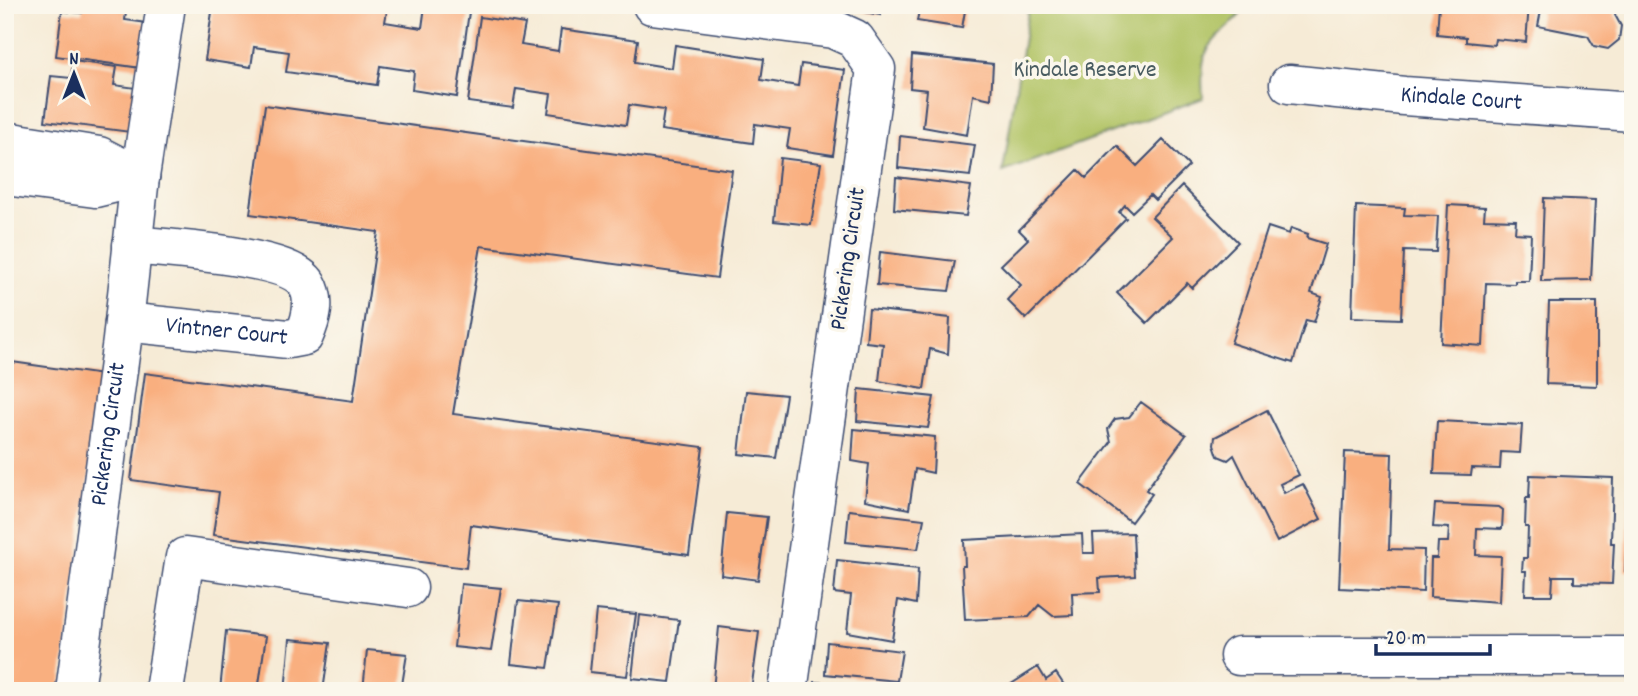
<svg xmlns="http://www.w3.org/2000/svg" width="1638" height="696" viewBox="0 0 1638 696" font-family="Dekko,sans-serif">
  <style>
    .green { fill: #b3c568; stroke: #677a63; stroke-width: 2 }
    .building { fill: #f9af7f }
    .lines { fill: none; stroke-linecap: round; stroke-linejoin: round }
    .minor-casing { stroke: #3c4b70; stroke-width: 41 }
    .minor { stroke: #fff; stroke-width: 38 }
    .labels { text-anchor: middle; dominant-baseline: central; stroke-width: 7; stroke-linejoin: round; paint-order: stroke }
    .park-label { font-size: 24px; fill: #495c61; stroke: #fbf7ec }
    .street-label { font-size: 24px; fill: #1b2f5e; stroke: #fbf7ec }
  </style>
  <rect width="100%" height="100%" fill="#fbf7ec"/>
  <filter id="ink" filterUnits="userSpaceOnUse"><feTurbulence type="fractalNoise" baseFrequency=".0143" numOctaves="2"/><feDisplacementMap in="SourceGraphic" scale="14" xChannelSelector="R" yChannelSelector="G"/><feConvolveMatrix kernelMatrix="1 2 1 2 8 2 1 2 1" color-interpolation-filters="sRGB"/></filter>
  <filter id="wash" filterUnits="userSpaceOnUse"><feTurbulence type="fractalNoise" baseFrequency=".00686" numOctaves="4" result="noise"/><feDisplacementMap in="SourceGraphic" scale="28" xChannelSelector="R" yChannelSelector="G"/><feGaussianBlur stdDeviation="1.57" result="paint"/><feColorMatrix in="noise" values="0 0 0 0 0 0 0 0 0 0 0 0 0 0 0 0 0 1.4 0 .05"/><feComposite in="paint" operator="in"/></filter>
  <g filter="url(#wash)">
    <rect width="100%" height="100%" fill="#f6ebd6"/>
    <path class="green" d="M1029,5H1234L1240,15C1206,48 1199,49 1203,98L1003,172Z"/>
    <g id="blocks">
      <path class="building" d="M83,5H127L125,20L147,23L141,68L56,56L62,11L82,13Z
        M213,5H269L296,10L297,5H388L385,22L422,28L425,6L469,12L457,97L412,90L414,71L380,66L377,85L286,72L289,52L254,47L251,67L205,60Z
        M826,5H882L881,15Z
        M920,5H966L962,28L917,21Z
        M1439,5H1529L1526,42L1495,39L1494,45L1466,42V37L1437,34Z
        M1542,5H1617L1615,15L1621,26L1619,40L1608,49L1594,46L1588,36L1538,26Z
        M480,17L525,24L521,45L558,51L561,29L638,40L635,62L672,68L675,45L764,59L761,80L798,86L801,64L845,70L833,155L787,148L790,129L755,124L753,143L661,130L664,110L629,105L626,125L548,113L551,94L516,89L513,108L468,102Z
        M912,55L993,64L991,99L973,95L967,135L923,127L927,90L910,88Z
        M73,61L117,67L114,85L136,88L130,132L45,121L51,76L71,78Z
        M265,105L732,170L717,278L481,246L453,414L703,447L689,555L471,525L466,568L213,535L219,492L131,480L145,373L353,401L378,232L250,214Z
        M900,136L975,145L970,176L898,168Z
        M1163,140L1189,166L1155,200L1150,195L1132,212L1125,205L1119,212L1126,218L1026,319L1007,300L1021,285L1001,265L1028,239L1019,230L1078,170L1086,178L1117,146L1137,166Z
        M780,158L821,163L811,225L774,221Z
        M896,177L971,186L966,216L894,209Z
        M1182,186L1238,242L1192,288L1187,283L1147,323L1117,293L1173,237L1152,217Z
        M1544,198L1595,200L1591,280L1541,281Z
        M1448,205L1485,207L1484,219L1516,220L1515,233L1531,234L1529,281H1515V284L1486,283L1483,346L1441,343Z
        M1356,206L1405,208L1404,215L1438,216L1436,252L1404,251L1401,319L1352,317Z
        M1268,227L1289,234L1291,228L1308,234L1307,238L1326,244L1311,293L1322,297L1314,322L1306,320L1293,363L1231,343Z
        M880,252L955,261L949,291L877,285Z
        M1549,302H1597V386L1546,384Z
        M869,309L950,318L948,354L930,349L924,389L879,381L883,344L866,342Z
        M5,361L103,375L60,691H5Z
        M859,389L934,397L928,428L857,421Z
        M746,391L786,395L776,458L739,454Z
        M1141,402L1186,435L1146,490L1152,494L1131,522L1080,484L1111,442L1108,429L1115,419L1129,417Z
        M1267,410L1299,475L1280,484L1284,493L1303,484L1321,519L1277,542L1234,455L1228,460L1218,456L1214,444L1215,437Z
        M1437,421L1522,425L1520,453L1501,452L1500,469L1472,468L1471,475L1434,474Z
        M854,429L935,437L933,473L915,469L909,509L865,500L869,464L852,461Z
        M1345,452L1392,454L1389,549L1424,550L1423,592L1339,588Z
        M1530,475L1613,478L1611,543H1614L1612,584L1574,583V576H1553L1552,595H1525L1526,571H1522L1523,558H1527L1528,527H1525L1526,498H1529Z
        M1629,493H1633V571H1625Z
        M1435,504L1499,507L1503,510L1502,529L1477,528L1476,555L1501,556L1499,602L1430,597L1431,558H1437L1438,542H1448L1449,528L1433,527Z
        M849,510L924,519L918,549L846,542Z
        M727,513L767,517L758,580L721,575Z
        M1133,533L1135,576L1099,578L1100,592L1072,593L1073,615L1053,616L1039,605L1029,617L965,620L962,566H965L964,540L1082,534L1083,553H1094L1093,534Z
        M837,560L918,569L916,604L898,600L892,640L847,632L851,595L834,593Z
        M461,584L501,588L491,651L454,647Z
        M518,601L558,605L548,668L511,664Z
        M596,610L636,614L627,676L590,672Z
        M639,615L679,620L670,682L632,678Z
        M719,627L759,632L751,691L713,690Z
        M226,631L266,636L258,691H220Z
        M290,639L330,643L323,691H285Z
        M827,642L902,651L897,681L825,674Z
        M367,650L407,654L401,691H363Z
        M1038,667L1046,680L1056,673L1068,691H1007L1005,688Z
        M815,682L888,689V691H814Z"/>
    </g>
  </g>
  <g filter="url(#ink)">
    <use href="#blocks" fill-opacity="0" stroke="#3c4b70" stroke-width="2"/>
    <g class="lines">
      <g class="minor-casing">
        <g id="minor">
          <path d="M652,5L833,29L855,39L876,69L788,691"/>
          <path id="s1" d="M1289,84L1404,96L1633,112"/>
          <path d="M5,141L99,156L140,177"/>
          <path d="M5,176L95,188L140,177"/>
          <path id="s2" d="M124,322L288,339L304,336C311,320 317,301 307,284C290,255 167,249 132,245"/>
          <path d="M1239,656H1633"/>
          <path id="s3" d="M75,691L122,340L140,177L166,5"/>
          <path d="M164,691L185,557L408,588"/>
        </g>
      </g>
      <use href="#minor" class="minor"/>
    </g>
  </g>
  <g class="labels">
    <g class="park-label">
      <text x="1085" y="71">Kindale Reserve</text>
    </g>
    <g class="street-label">
      <text stroke="none"><textPath href="#s1" startOffset="173">Kindale Court</textPath></text>
      <text transform="translate(849 259) rotate(-82)">Pickering Circuit</text>
      <text stroke="none"><textPath href="#s2" startOffset="103">Vintner Court</textPath></text>
      <text stroke="none"><textPath href="#s3" startOffset="259">Pickering Circuit</textPath></text>
    </g>
  </g>
  <rect width="1638" height="696" fill="none" stroke="#fbf7ec" stroke-width="28"/>
  <g transform="translate(74 74)" stroke="#fbf7ec" stroke-width="5" paint-order="stroke">
  <path d="M0-5L12 26L0 18L-12 26Z" fill="#1b2f5e"/>
  <text y="-10" font-size="19" font-weight="bold" text-anchor="middle" fill="#1b2f5e">N</text>
  </g>
  <path d="M1376 644v10h114v-10" fill="none" stroke="#1b2f5e" stroke-width="3.5"/>
  <text x="1386" y="644" font-size="21" fill="#1b2f5e" stroke="#fbf7ec" stroke-width="5" paint-order="stroke">20 m</text>
</svg>
